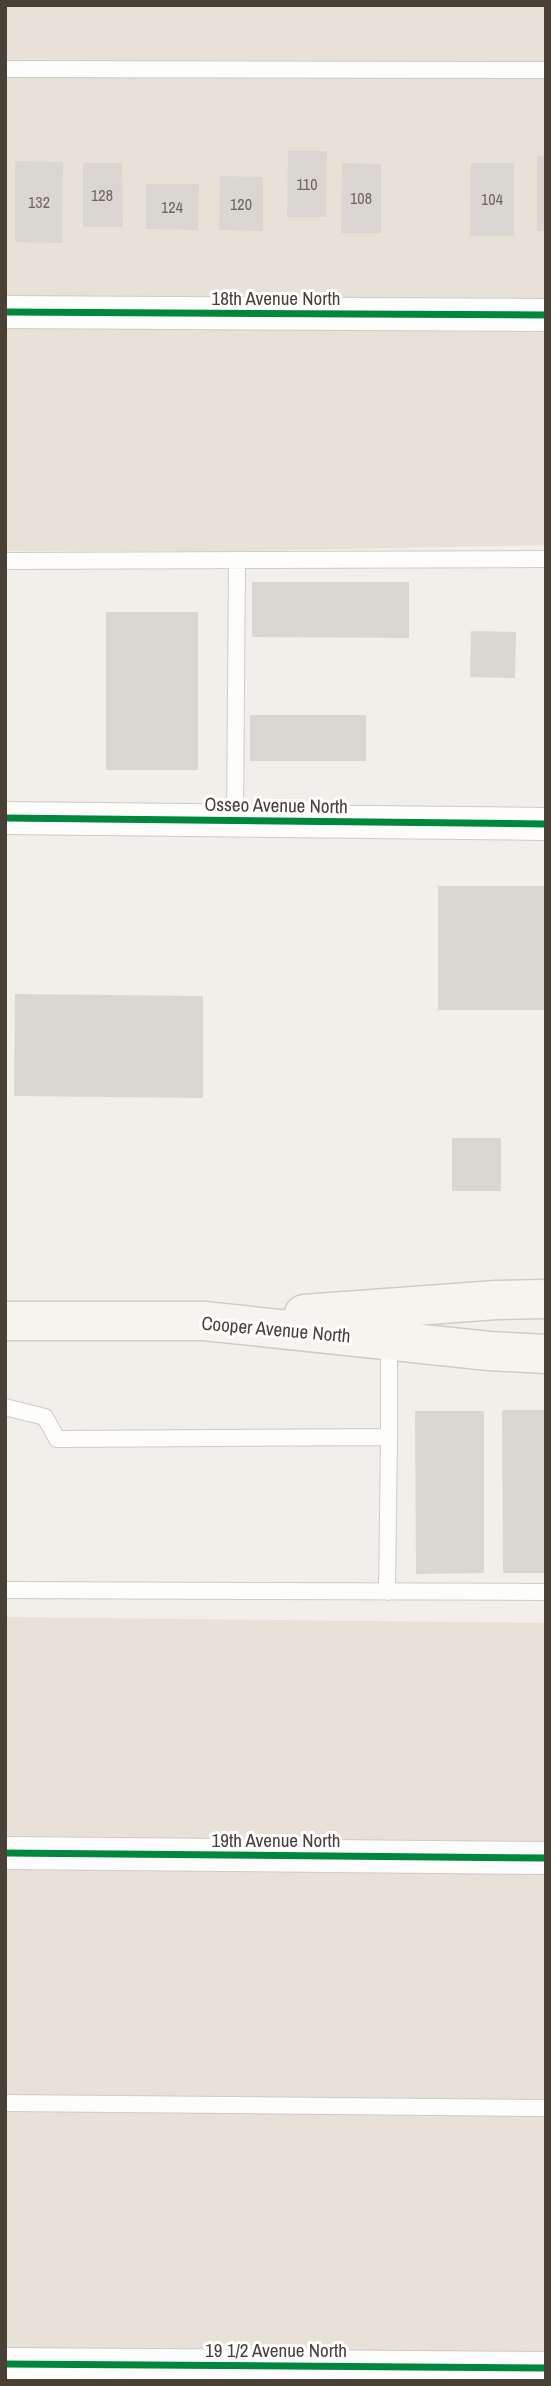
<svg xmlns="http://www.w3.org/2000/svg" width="551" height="2386" viewBox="0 0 551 2386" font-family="'Archivo Narrow',sans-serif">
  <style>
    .residential { fill: #e7e1d8 }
    .building { fill: #dad6d2 }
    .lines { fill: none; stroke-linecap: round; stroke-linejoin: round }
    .lane-casing { stroke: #cfcbc7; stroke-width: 18 }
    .street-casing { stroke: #cfcbc7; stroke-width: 34 }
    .secondary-casing { stroke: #d2ccc1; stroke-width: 41 }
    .lane { stroke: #fdfdfc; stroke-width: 16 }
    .street { stroke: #fdfdfc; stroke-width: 32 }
    .secondary { stroke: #f7f4ef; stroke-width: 38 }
    .cycleway-casing { stroke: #fff; stroke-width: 11 }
    .cycleway { stroke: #00873e; stroke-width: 7 }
    .labels { text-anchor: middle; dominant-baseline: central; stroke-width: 6; stroke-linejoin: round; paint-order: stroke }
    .number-label { font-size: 16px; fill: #6f675e }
    .street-label { font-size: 19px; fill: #494036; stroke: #fff }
  </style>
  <rect width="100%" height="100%" fill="#f2efeb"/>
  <path class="residential" d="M5,5H546V545L238,551H5Z
    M5,1617L546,1623V2381H5Z"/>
  <path class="building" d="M288,151H327L326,217H287Z
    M537,156H546V231H537Z
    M15,161L63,162L62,243L15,242Z
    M83,163H122L123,227H83Z
    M342,163L381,164V233H341Z
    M471,163H514V236H470Z
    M220,176L263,177V231L219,230Z
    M146,184H199L198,230L146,229Z
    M252,582H409V638L252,637Z
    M106,612H198V770H106Z
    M471,631L516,632L515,678L470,677Z
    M250,715H366V761H250Z
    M438,886H546V1010H438Z
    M15,994L203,996V1098L14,1096Z
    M452,1138H501V1191H452Z
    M502,1410H546V1573H503Z
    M415,1411H484V1573L416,1574Z"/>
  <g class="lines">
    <g class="lane-casing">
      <path id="lane" d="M5,69L546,70
        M5,561L546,559
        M235,820L237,560
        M389,1340V1437
        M5,1407L45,1417L57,1439L389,1437L387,1592
        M5,1590L546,1592
        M5,2103L546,2108"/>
    </g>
    <g class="street-casing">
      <path id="street" d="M5,312L546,315
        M5,818L546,824
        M5,1853L546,1858
        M5,2364L546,2368"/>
    </g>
    <g class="secondary-casing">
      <path id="secondary" d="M304,1314L496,1300L546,1299
        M5,1321H204L489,1351L546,1354"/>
    </g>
    <use href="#lane" class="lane"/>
    <use href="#street" class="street"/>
    <use href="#secondary" class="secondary"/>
    <g class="cycleway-casing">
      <path id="cycleway" d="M5,312L546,315
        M5,818L546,824
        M5,1853L546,1858
        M5,2364L546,2368"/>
    </g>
    <use href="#cycleway" class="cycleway"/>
  </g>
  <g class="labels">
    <g class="number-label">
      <text x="307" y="184">110</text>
      <text x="102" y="195">128</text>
      <text x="361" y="198">108</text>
      <text x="492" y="199">104</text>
      <text x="39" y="202">132</text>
      <text x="241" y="204">120</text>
      <text x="172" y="207">124</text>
    </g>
    <g class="street-label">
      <text x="276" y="298">18th Avenue North</text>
      <text transform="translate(276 805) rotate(1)">Osseo Avenue North</text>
      <text transform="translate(276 1329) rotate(5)">Cooper Avenue North</text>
      <text x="276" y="1840">19th Avenue North</text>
      <text x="276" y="2350">19 1/2 Avenue North</text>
    </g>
  </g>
  <rect width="551" height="2386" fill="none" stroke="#494036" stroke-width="14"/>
</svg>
